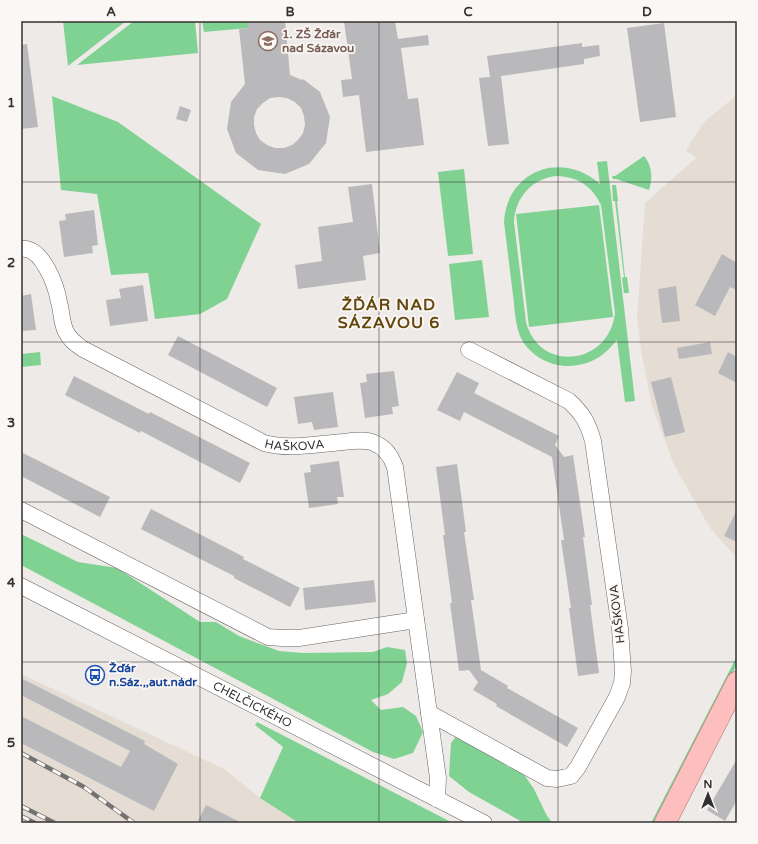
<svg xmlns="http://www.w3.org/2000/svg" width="758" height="844" viewBox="0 0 758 844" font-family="'Varela Round',sans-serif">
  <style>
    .built { fill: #e5dcd3 }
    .green { fill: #80d292; fill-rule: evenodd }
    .building { fill: #b9b9bc; fill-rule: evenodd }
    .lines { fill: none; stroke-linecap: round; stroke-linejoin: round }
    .minor-casing { stroke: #686663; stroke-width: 17 }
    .major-casing { stroke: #b67170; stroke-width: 22 }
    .minor { stroke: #fff; stroke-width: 16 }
    .major { stroke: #fdbebe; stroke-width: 21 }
    .rail-casing { stroke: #757371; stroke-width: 4.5 }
    .rail { stroke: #faf7f4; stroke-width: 3; stroke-dasharray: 9; stroke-linecap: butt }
    .grid { fill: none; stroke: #333231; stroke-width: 1; stroke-opacity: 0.55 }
    .labels { text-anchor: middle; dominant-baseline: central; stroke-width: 3.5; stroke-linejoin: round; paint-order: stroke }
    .education-label { font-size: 12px; font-weight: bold; fill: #785e54; stroke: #faf7f4; text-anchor: start }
    .street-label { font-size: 12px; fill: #333231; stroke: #faf7f4 }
    .transit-label { font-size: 12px; font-weight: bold; fill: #164399; stroke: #faf7f4; text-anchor: start }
    .district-label { font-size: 16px; font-weight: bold; letter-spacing: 1px; fill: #64480e; stroke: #faf7f4 }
    .neatline { fill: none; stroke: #333231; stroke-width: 1.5 }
    .grid-label { font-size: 13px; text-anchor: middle; font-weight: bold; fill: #333231 }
  </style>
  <rect width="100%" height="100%" fill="#edeae7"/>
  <path class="built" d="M737,95V558L710,528L674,465L652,406L641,350L637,318L645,203L696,158L686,150L704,122Z
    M21,674L224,769L260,798L299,823H21Z"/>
  <path class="green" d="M63,21H126L68,66Z
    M134,21H195L198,53L77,65Z
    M202,21H248V28L204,32Z
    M52,96L118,122L261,224L227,299L200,314L155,319L148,273L111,275L97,194L61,190Z
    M644,156C652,166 653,177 649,190L616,179H613L612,176H615Z
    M607,161L635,401L625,402L617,340C603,357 591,365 568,366C550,366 531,356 522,340C515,327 515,310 513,295C510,271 507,246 504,222C507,170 562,150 600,184L597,162ZM557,176C578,177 592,186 601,205L615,313C609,366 539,373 526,322L514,222C515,198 532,178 557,176Z
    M464,169L473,254L448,256L438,172Z
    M612,185H616L618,201H617L625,277H627L629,293H624L622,278L624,277L615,201H613Z
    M599,205L613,317L529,327L516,214Z
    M482,260L489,317L455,320L449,264Z
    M40,352L41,365L21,367V354Z
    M21,534L78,562L117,568L200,622H216L239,636L279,651L303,653L373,652L387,647L405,650L407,663L402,682L388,694L371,700L381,710L403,707L416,716L423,732L413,753L394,759L373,752L21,565Z
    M737,656V664L656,823H651Z
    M257,722L453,823H299L260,798L283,747L255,725Z
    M457,735L495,756L508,767L520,769L534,789L546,814L552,823H524L469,792L449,776L451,743Z"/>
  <path class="building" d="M248,21H285L290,75L302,80L303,79L320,92L330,117L326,143L309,164L285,174L258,170L236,153L227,129L231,102L245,84L239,29L248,28ZM279,97L287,98L295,102L301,108L304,116L305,125L303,133L298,140L292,145L284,148H275L267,145L260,140L256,133L254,125V117L257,109L263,103L270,98Z
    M344,21H395L398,39L428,35L429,45L401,48L408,99L418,98L424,145L366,152L359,95L343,97L341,80L352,79Z
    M664,23L676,117L640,122L627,28Z
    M582,43V47L599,45L600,56L584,59V64L501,76L509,144L488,146L479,78L490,77L487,56Z
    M27,44L38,127L21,129V45Z
    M180,106L191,110L187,122L176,119Z
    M372,184L380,253L363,256L366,280L298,289L295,265L322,261L318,227L353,222L348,187Z
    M94,210L98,245L92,246L93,253L64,257L59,221L66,220L65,214Z
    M722,254L737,263V290L730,287L715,316L695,305Z
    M143,285L148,321L110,326L106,300L121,298L119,289Z
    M676,286L680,321L662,323L658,289Z
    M31,294L36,330L21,331V296Z
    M178,336L277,388L267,407L168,355Z
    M710,342L712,354L679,359L677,348Z
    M728,352L737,357V383L718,373Z
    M394,371L399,406L392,407L393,414L365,418L360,383L367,382L366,374Z
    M457,372L479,383L474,393L559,436L555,445L564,457L573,455L585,537H583L592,605H590L599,673L578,676L569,608H571L561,540H564L552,457L464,412L460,421L437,410Z
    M74,376L149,414L150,412L250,463L240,483L141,431L140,433L65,395Z
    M671,377L685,432L665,437L651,382Z
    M333,392L338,427L314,430L312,422L298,424L294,397Z
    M21,452L110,497L100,517L21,476Z
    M339,461L344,497H337L338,504L309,508L304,473L311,472L310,465Z
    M457,464L466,532H464L474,600H471L481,670L508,686L507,688L578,728L567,747L496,706L497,704L473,690L478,682L469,670L459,671L450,603H452L443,535H445L436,467Z
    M151,509L244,557L243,559L300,588L290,607L234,578V576L141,529Z
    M737,510V542L724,536Z
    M374,580L376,602L305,610L303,588Z
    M21,678L145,741L144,744L178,764L154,811L21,743V716L121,767L130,751L21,695Z
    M737,759V800L725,821L707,810Z
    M206,805L242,823H197Z"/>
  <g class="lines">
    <g class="minor-casing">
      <g id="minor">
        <path id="s1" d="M21,249C42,246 56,285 59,302C62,312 61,322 66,332C70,340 76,344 83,349L264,443C289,450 317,444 343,442C353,441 365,439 374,443C385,447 391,456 395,467L438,778L437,799"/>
        <path d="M21,510L268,637L282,638H299L416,620"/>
        <path id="s2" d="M21,586L484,823"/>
        <path d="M429,713L547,778L557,779L571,776L578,767L617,697L622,683L623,671L620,629L593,441C588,423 583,414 569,401L469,350"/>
      </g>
    </g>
    <g class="major-casing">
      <path id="major" d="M665,823L737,682"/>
    </g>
    <use href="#minor" class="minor"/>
    <use href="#major" class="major"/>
    <g class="rail-casing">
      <path id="rail" d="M21,753L84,787L134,823
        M21,806L55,823
        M21,816L35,823"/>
    </g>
    <use href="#rail" class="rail"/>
  </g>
  <path class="grid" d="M200,21V823M379,21V823M558,21V823M21,182H737M21,342H737M21,502H737M21,662H737"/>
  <defs>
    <g id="school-ring" transform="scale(1)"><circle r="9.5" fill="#faf7f4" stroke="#8d6e63" stroke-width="1.5"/><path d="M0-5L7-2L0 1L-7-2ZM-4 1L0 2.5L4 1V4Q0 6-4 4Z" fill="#8d6e63"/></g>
    <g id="bus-ring" transform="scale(1)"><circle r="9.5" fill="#faf7f4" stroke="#1a4fb4" stroke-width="1.5"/><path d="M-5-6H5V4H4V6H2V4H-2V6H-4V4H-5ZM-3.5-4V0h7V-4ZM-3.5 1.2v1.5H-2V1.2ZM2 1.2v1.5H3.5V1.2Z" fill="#1a4fb4"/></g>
  </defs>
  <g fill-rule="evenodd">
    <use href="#school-ring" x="268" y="41"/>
    <use href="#bus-ring" x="95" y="675"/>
  </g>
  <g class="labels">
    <g class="education-label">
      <text x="282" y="34">1. ZŠ Žďár<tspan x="282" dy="14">nad Sázavou</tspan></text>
    </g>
    <g class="street-label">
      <text stroke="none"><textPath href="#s1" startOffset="360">HAŠKOVA</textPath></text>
      <text transform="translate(617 614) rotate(-97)">HAŠKOVA</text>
      <text stroke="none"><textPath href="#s2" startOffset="260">CHELČICKÉHO</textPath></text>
    </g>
    <g class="transit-label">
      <text x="109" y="668">Žďár<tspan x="109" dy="14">n.Sáz.,,aut.nádr</tspan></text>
    </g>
    <g class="district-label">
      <text x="389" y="305">ŽĎÁR NAD<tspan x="389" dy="18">SÁZAVOU 6</tspan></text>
    </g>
  </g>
  <rect width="758" height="844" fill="none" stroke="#faf7f4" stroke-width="44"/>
  <g transform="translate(708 794)" stroke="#faf7f4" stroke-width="3" paint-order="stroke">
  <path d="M0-3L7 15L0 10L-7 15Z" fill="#333231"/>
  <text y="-6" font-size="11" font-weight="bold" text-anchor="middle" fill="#333231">N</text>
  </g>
  <rect x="22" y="22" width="714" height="800" class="neatline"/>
  <g class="grid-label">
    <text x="111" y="16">A</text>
    <text x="290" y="16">B</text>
    <text x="468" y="16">C</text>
    <text x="647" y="16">D</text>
    <text x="11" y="107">1</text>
    <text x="11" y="267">2</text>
    <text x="11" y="427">3</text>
    <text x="11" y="587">4</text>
    <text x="11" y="747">5</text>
  </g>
</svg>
